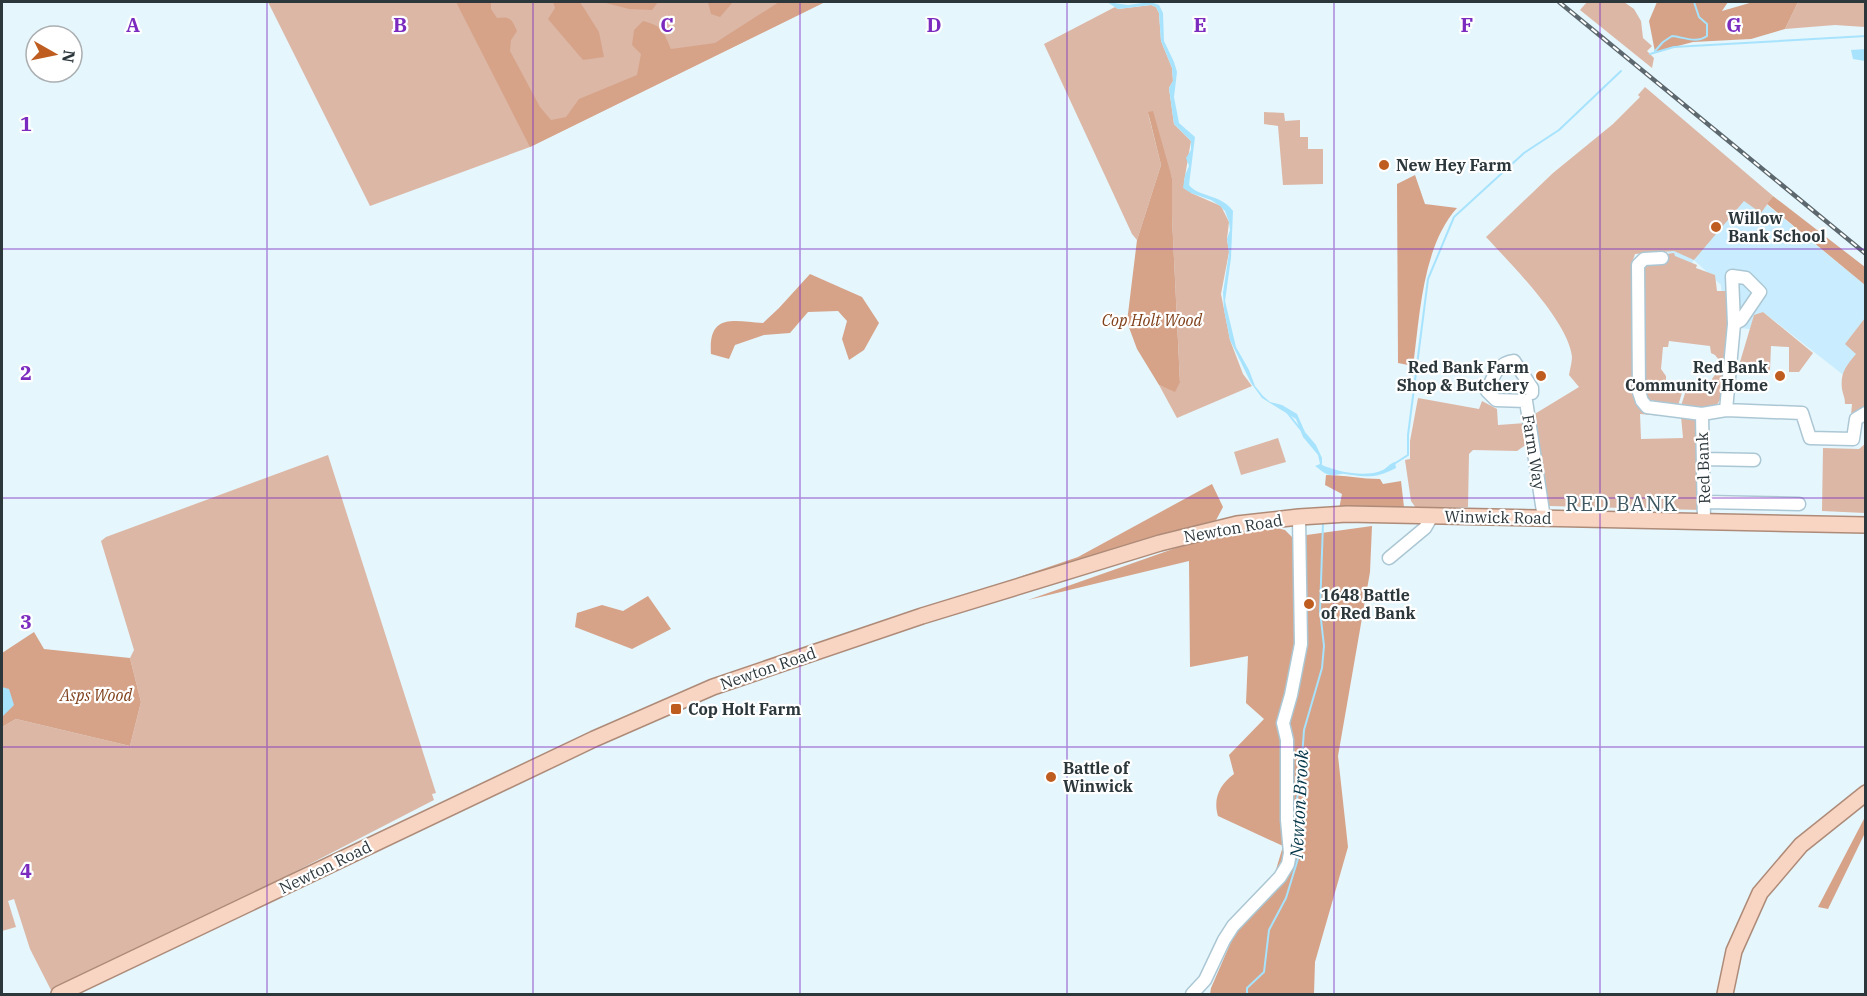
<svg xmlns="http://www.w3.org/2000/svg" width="1867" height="996" viewBox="0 0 1867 996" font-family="'IBM Plex Serif',serif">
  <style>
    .built { fill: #c9edfe }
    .green { fill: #dcb7a5 }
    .forest { fill: #d6a389 }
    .water { fill: #a7e3fd }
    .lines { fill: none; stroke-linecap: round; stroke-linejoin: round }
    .stream { stroke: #a7e3fd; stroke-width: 2 }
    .minor-casing { stroke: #acc7d4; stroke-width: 15 }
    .major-casing { stroke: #ae8b78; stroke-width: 18 }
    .minor { stroke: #fff; stroke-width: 12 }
    .major { stroke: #f8d4c2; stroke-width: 15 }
    .rail-casing { stroke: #5c686e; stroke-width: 4.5 }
    .rail { stroke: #fff; stroke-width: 2; stroke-dasharray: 7; stroke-linecap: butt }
    .grid { fill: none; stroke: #7b2cbf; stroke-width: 1.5; stroke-opacity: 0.55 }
    .poi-dot { fill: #bf5d20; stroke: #fff; stroke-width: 2 }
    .labels { text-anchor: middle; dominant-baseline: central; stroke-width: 4.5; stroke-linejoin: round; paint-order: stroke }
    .poi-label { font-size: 16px; font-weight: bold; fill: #2c373c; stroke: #fff; text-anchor: start }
    .park-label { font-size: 16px; font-style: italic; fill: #7e3e18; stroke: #fff }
    .street-label { font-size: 16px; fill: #2c373c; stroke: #fff }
    .water-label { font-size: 18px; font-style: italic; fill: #003446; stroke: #fff }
    .quarter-label { font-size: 20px; letter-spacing: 1.5px; fill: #3e5761; stroke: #fff }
    .grid-label { font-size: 20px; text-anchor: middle; font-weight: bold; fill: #7b2cbf; stroke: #fff; stroke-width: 4.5; stroke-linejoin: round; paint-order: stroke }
  </style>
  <rect width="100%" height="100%" fill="#e5f6fd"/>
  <path class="built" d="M1577,176L1755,195L1865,285V392L1763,312L1754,316L1750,329L1725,327L1721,285L1694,260L1688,269Z"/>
  <path class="green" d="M268,2H825L530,147L370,206Z
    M1587,2H1624L1634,9L1641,21L1643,38L1652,46L1647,51L1654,58L1652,68L1580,10Z
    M1798,2H1865V27L1835,25L1785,29Z
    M1151,5L1156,7L1159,13L1161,41L1172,68L1173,81L1169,88L1174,124L1191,141L1184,182L1191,193L1221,206L1229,222L1227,239L1229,252L1221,294L1230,340L1243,374L1252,386L1177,418L1159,385L1175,391L1180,383L1172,217V178L1148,113L1161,165L1137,240L1132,234L1044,44L1115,7L1118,9Z
    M1645,87L1773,196L1761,213L1744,201L1694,260L1674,251L1635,254L1631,266L1636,396L1676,417L1640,414L1641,439L1683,438L1681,416L1696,418L1698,421L1700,510L1550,506L1547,505L1533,415L1579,387L1569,375C1570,369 1572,362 1572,357C1569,322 1510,263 1486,237L1553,173L1613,124L1640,97L1638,95Z
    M1264,112L1284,113L1285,121L1300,120V137H1308V149H1323V184L1283,185L1278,126L1264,124Z
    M1674,253L1675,256L1697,265L1696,268L1715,275L1717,291H1726L1727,297H1729L1727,362L1719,360L1715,355L1711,353L1710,346L1669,341L1668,347H1663L1661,369L1666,376V381L1685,383L1677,409C1669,407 1656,407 1650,402C1630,384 1636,287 1636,258Z
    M1763,312L1813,353L1799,372H1789V347L1771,346L1770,370L1766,374H1761V363L1740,362L1754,315Z
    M1865,318V417L1851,415L1852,404H1845C1845,397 1843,395 1842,389C1840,373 1846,366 1856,354L1845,344Z
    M1719,369L1725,370C1724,384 1724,399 1713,409H1680L1688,384L1711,385L1712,379Z
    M1418,398L1479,409L1482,401L1497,409L1498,425L1527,423L1530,442L1517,451L1473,450L1469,454L1468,507L1416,508L1411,501L1405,460L1410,459V441Z
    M1278,438L1286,462L1241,475L1234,452Z
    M1865,444V513L1822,511L1823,448L1859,449Z
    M328,455L436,793L432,794L434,800L57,994H53L30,949L14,899L8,901L16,927L2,931V727L16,719L130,746L141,702L130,658L134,650L101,541L106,537Z"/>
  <path class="forest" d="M456,2H491V9L497,18C510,16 512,19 517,31L511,40L510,51L540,107L551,120L566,117L579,99L637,75L641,54L632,45L634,30L643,21C663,26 663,31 671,49L715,43L779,2H825L530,147Z
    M553,2H580L599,32L604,57L583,60L548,19L555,8Z
    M602,2H658L652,10L629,9Z
    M708,2H733L720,17L711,14Z
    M1657,2H1728L1722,11L1753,2H1798L1785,29L1751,39L1693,42L1655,52L1649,21Z
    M1153,111L1172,178V217L1180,383L1175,392L1159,385L1137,349L1127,322L1137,240L1161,165L1148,112Z
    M1415,175L1425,204L1457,208C1422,247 1420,316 1413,366L1398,363L1397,184Z
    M1773,196L1865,267V285L1767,204Z
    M810,274L862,297L879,323L864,350L849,360L842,339L847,321L838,311L808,312L790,333L764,335L735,345L729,359L711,354C708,313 733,321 763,323L779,308Z
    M1326,475C1344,475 1362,479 1380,479L1383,484L1401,481L1404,507L1339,509L1342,494L1325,485Z
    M1212,484L1223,507L1214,524L1023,580L1022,576L1078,557Z
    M1372,526L1370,572L1338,756L1348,847L1315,962L1314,994H1210L1211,988L1231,942L1246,913L1270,890L1283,846L1218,816C1213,799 1219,785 1234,774L1229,755L1264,719L1246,703L1248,656L1190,667L1189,561L1028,600L1207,537L1277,528L1285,530L1292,537Z
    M648,596L671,629L632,649L575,627L577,613L602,605L623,611Z
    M34,632L44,649L130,658L141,702L130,746L16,719L2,727V653Z
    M1865,817V833L1828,909L1818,907Z"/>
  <path class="water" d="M1107,2L1128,5L1150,2L1159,5L1163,13L1164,41L1174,62L1177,72L1174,97L1179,123L1195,137L1189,185C1198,197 1221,194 1233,211L1231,258L1225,301L1236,347L1249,370L1255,386L1263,396L1270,402L1282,405L1297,414L1305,432L1316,445L1322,458V465C1338,472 1366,478 1383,470C1388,467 1389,464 1395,462L1396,468C1374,479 1368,477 1345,474C1340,473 1335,476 1331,475C1325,475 1320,469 1315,466L1320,464L1318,455L1303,437L1296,419L1262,398L1251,383L1230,340L1224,310L1223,293L1229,253L1227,239L1230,230L1229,222L1225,211L1220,206L1211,200L1191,193L1183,188L1185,175L1189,166L1186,158L1191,150V141L1174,124L1169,88L1173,81L1172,68L1161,41L1159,13L1156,7L1151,5L1118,9Z
    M1865,49V61L1853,59L1851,50Z
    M2,687L9,689L14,705L2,717Z"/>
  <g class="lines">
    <path class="stream" d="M1655,51L1663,42L1672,36C1684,37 1696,44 1707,36V24L1699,17L1694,2
      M1650,54L1674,47L1866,36
      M1286,411L1301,430
      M1394,464L1408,455V435L1428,279L1454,217L1524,153L1559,130L1621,71
      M1247,994V988L1264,972L1269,930L1286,898L1300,852L1294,820L1301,772L1304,730L1322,668L1324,646L1320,611L1323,523"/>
    <g class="minor-casing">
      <path id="minor" d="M1662,258L1644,259L1638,265L1639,392L1642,401L1647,407L1702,414L1726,410L1802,413L1810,438L1853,439L1856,419L1866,413
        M1532,393V388L1514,361C1497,363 1493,377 1487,391L1496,400L1526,401L1544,518
        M1726,410L1734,324L1732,276L1746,278L1760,292L1741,320L1734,324
        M1702,414L1704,521
        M1704,459L1754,460
        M1705,502L1799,504
        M1389,558L1425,528L1432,516
        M1192,994L1205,980L1224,940L1233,926L1280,877L1288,864L1290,853L1287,820V740L1283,723L1291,695L1301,644L1299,517"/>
    </g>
    <g class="major-casing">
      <path id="major" d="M59,994L594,739L713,687L922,616L1160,543L1237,524L1299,517L1347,514L1866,525
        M1725,994L1734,951L1760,893L1801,845L1866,793"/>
    </g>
    <use href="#minor" class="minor"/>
    <use href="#major" class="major"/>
    <g class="rail-casing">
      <path id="rail" d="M1559,2L1866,254"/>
    </g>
    <use href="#rail" class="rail"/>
  </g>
  <path class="grid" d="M267,2V994M533,2V994M800,2V994M1067,2V994M1334,2V994M1600,2V994M2,249H1866M2,498H1866M2,747H1866"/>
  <g class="poi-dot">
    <circle cx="1384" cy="165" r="6"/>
    <circle cx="1716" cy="227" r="6"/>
    <circle cx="1541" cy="376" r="6"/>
    <circle cx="1780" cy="376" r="6"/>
    <circle cx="1309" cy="604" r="6"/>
    <rect x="670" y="703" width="12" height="12" rx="3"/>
    <circle cx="1051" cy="777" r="6"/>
  </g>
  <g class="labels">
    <g class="poi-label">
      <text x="1396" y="165">New Hey Farm</text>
      <text x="1728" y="218">Willow<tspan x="1728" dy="18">Bank School</tspan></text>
      <text x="1529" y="367" text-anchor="end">Red Bank Farm<tspan x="1529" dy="18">Shop &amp; Butchery</tspan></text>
      <text x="1768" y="367" text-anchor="end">Red Bank<tspan x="1768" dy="18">Community Home</tspan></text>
      <text x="1321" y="595">1648 Battle<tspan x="1321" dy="18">of Red Bank</tspan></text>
      <text x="688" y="709">Cop Holt Farm</text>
      <text x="1063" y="768">Battle of<tspan x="1063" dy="18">Winwick</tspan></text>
    </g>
    <g class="park-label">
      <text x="1152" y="320">Cop Holt Wood</text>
      <text x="96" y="695">Asps Wood</text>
    </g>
    <g class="street-label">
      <text transform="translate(1534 452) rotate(81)">Farm Way</text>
      <text transform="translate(1703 468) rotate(-92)">Red Bank</text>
      <text transform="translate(1498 517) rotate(1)">Winwick Road</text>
      <text transform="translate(1233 528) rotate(-10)">Newton Road</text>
      <text transform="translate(768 668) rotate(-19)">Newton Road</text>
      <text transform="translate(325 867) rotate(-26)">Newton Road</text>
    </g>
    <g class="water-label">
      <text transform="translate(1299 804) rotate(-87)">Newton Brook</text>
    </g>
    <g class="quarter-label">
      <text x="1622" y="503">RED BANK</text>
    </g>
  </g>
  <g class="grid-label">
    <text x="133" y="32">A</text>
    <text x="400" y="32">B</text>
    <text x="667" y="32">C</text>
    <text x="934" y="32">D</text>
    <text x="1200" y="32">E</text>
    <text x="1467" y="32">F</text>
    <text x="1734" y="32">G</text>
    <text x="26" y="131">1</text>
    <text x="26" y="380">2</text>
    <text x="26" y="629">3</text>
    <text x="26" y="878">4</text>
  </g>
  <rect width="1867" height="996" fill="none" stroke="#2c373c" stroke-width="6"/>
  <g transform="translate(54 54) rotate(99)"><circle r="28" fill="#ffffff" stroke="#abafb1" stroke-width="1.5"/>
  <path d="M0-4.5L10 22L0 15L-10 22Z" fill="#bf5d20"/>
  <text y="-9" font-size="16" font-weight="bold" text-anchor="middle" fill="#2c373c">N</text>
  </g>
</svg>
